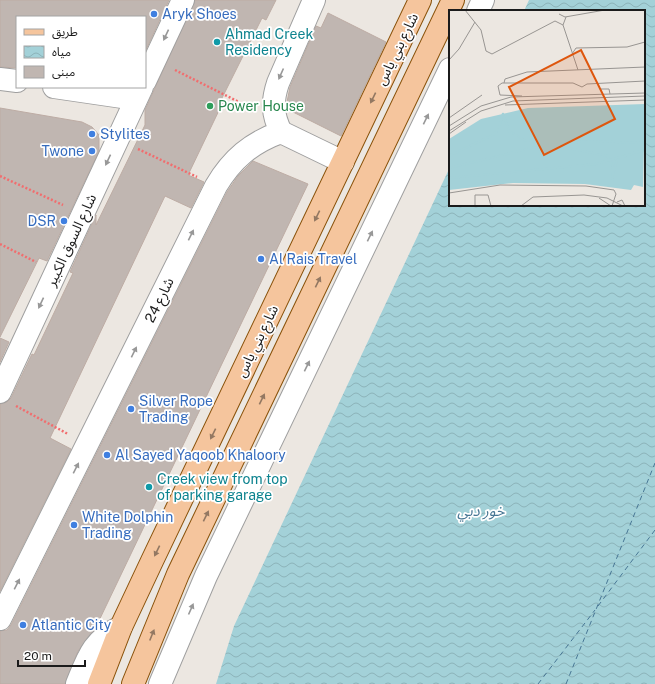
<svg xmlns="http://www.w3.org/2000/svg" width="655" height="684" viewBox="0 0 655 684" font-family="'Public Sans','Noto Sans Arabic',sans-serif">
  <style>
    .water { fill: url(#water-waves) }
    .lines { fill: none; stroke-linecap: round; stroke-linejoin: round }
    .ferry { stroke: #487795; stroke-width: 1; stroke-dasharray: 5 4; stroke-linecap: butt }
    .building { fill: #c0b6b1; stroke: #bdaca4 }
    .minor-casing { stroke: #9f9f9f; stroke-width: 24 }
    .major-casing { stroke: #895109; stroke-width: 24 }
    .path { stroke: #f16d6e; stroke-width: 2.5; stroke-dasharray: 2 2; stroke-linecap: butt }
    .minor { stroke: #fff; stroke-width: 22 }
    .major { stroke: #f5c59d; stroke-width: 22 }
    .oneway { fill: #989898 }
    .oneway2 { fill: #937862 }
    .shop-dot { fill: #3f7fe0; stroke: #fff; stroke-width: 1.5 }
    .culture-dot { fill: #0f9aa8; stroke: #fff; stroke-width: 1.5 }
    .leisure-dot { fill: #2e9e5b; stroke: #fff; stroke-width: 1.5 }
    .labels { text-anchor: middle; dominant-baseline: central; stroke-width: 3.5; stroke-linejoin: round; paint-order: stroke }
    .shop-label { font-size: 14px; fill: #366cbe; stroke: #fff; text-anchor: start }
    .culture-label { font-size: 14px; fill: #0d838f; stroke: #fff; text-anchor: start }
    .street-label { font-size: 14px; fill: #1b1b1b; stroke: #fff }
    .leisure-label { font-size: 14px; fill: #27864d; stroke: #fff; text-anchor: start }
    .water-label { font-size: 15px; font-style: italic; fill: #487795; stroke: #fff }
    .inset-river { fill: none; stroke: #a3d1d8; stroke-width: 2 }
    .inset-road { fill: none; stroke: #989592; stroke-width: 1 }
    .view { fill: #de560d; fill-opacity: 0.15; stroke: #de560d; stroke-width: 2 }
    .inset-edge { fill: none; stroke: #1b1b1b; stroke-width: 2 }
  </style>
  <defs>
    <pattern id="water-waves" width="16" height="10" patternUnits="userSpaceOnUse"><rect width="16" height="10" fill="#a3d1d8"/><path d="M0 5q4-4 8 0t8 0" fill="none" stroke="#8cb3b9"/></pattern>
  </defs>
  <rect width="100%" height="100%" fill="#ece7e1"/>
  <path class="water" d="M529,0H655V684H216L234,626L450,167V205H644V11H524Z"/>
  <g class="lines">
    <path class="ferry" d="M598,606L655,530
      M538,684L595,610
      M566,684L655,463"/>
  </g>
  <path class="building" d="M0,0H169L145,52V17H17V68L0,67Z
    M195,0H276L266,20L262,18L222,98L224,100L188,175L204,182L191,208L165,196L50,438L71,449L0,591V404L7,402L11,398L32,354L34,355L73,273L70,272L96,215V225L145,125V110Z
    M328,13L386,42L341,136L287,109L286,107L290,87L316,26L321,28Z
    M0,108L82,122L92,127L99,135V151L47,261L39,258L0,337Z
    M253,161L308,184L95,629L78,651L65,684H0V631L7,630L11,625L227,192L238,176Z
    M0,338L9,342L0,362Z"/>
  <g class="lines">
    <g class="minor-casing">
      <path id="minor" d="M478,11L483,0
        M0,79L17,81
        M145,81L183,0
        M54,87L136,99
        M281,132C272,114 272,101 278,83L314,0
        M281,132L343,162
        M0,392L142,87
        M0,619L216,186C232,159 251,143 281,132
        M77,684C88,657 93,640 121,627
        M160,684L206,576L450,69"/>
    </g>
    <g class="major-casing">
      <path id="major" d="M99,684L121,627L152,561L420,0
        M133,684L178,574L453,0"/>
    </g>
    <path class="path" d="M175,70L251,108
      M138,149L197,177
      M0,176L63,205
      M0,244L36,262
      M16,406L68,434"/>
    <use href="#minor" class="minor"/>
    <use href="#major" class="major"/>
  </g>
  <defs><path id="oneway-solid" d="M-6-.8H1V-3.2L6.5 0L1 3.2V.8H-6Z"/></defs>
  <g class="oneway">
    <use href="#oneway-solid" transform="translate(166 35) rotate(115)"/>
    <use href="#oneway-solid" transform="translate(281 74) rotate(114)"/>
    <use href="#oneway-solid" transform="translate(426 119) rotate(-64)"/>
    <use href="#oneway-solid" transform="translate(108 160) rotate(115)"/>
    <use href="#oneway-solid" transform="translate(191 235) rotate(-64)"/>
    <use href="#oneway-solid" transform="translate(370 236) rotate(-64)"/>
    <use href="#oneway-solid" transform="translate(41 303) rotate(115)"/>
    <use href="#oneway-solid" transform="translate(134 352) rotate(-64)"/>
    <use href="#oneway-solid" transform="translate(307 366) rotate(-64)"/>
    <use href="#oneway-solid" transform="translate(76 468) rotate(-63)"/>
    <use href="#oneway-solid" transform="translate(17 584) rotate(-63)"/>
    <use href="#oneway-solid" transform="translate(191 609) rotate(-66)"/>
  </g>
  <g class="oneway2">
    <use href="#oneway-solid" transform="translate(373 98) rotate(116)"/>
    <use href="#oneway-solid" transform="translate(317 216) rotate(116)"/>
    <use href="#oneway-solid" transform="translate(318 282) rotate(-64)"/>
    <use href="#oneway-solid" transform="translate(262 399) rotate(-64)"/>
    <use href="#oneway-solid" transform="translate(213 434) rotate(116)"/>
    <use href="#oneway-solid" transform="translate(206 516) rotate(-64)"/>
    <use href="#oneway-solid" transform="translate(157 551) rotate(116)"/>
    <use href="#oneway-solid" transform="translate(152 635) rotate(-68)"/>
  </g>
  <g class="shop-dot">
    <circle cx="154" cy="14" r="4"/>
    <circle cx="92" cy="134" r="4"/>
    <circle cx="92" cy="151" r="4"/>
    <circle cx="64" cy="221" r="4"/>
    <circle cx="261" cy="259" r="4"/>
    <circle cx="131" cy="409" r="4"/>
    <circle cx="107" cy="455" r="4"/>
    <circle cx="74" cy="525" r="4"/>
    <circle cx="23" cy="625" r="4"/>
  </g>
  <g class="culture-dot">
    <circle cx="217" cy="42" r="4"/>
    <circle cx="149" cy="487" r="4"/>
  </g>
  <circle class="leisure-dot" cx="210" cy="106" r="4"/>
  <g class="labels">
    <g class="shop-label">
      <text x="162" y="14">Aryk Shoes</text>
      <text x="100" y="134">Stylites</text>
      <text x="84" y="151" text-anchor="end">Twone</text>
      <text x="56" y="221" text-anchor="end">DSR</text>
      <text x="269" y="259">Al Rais Travel</text>
      <text x="139" y="401">Silver Rope<tspan x="139" dy="16">Trading</tspan></text>
      <text x="115" y="455">Al Sayed Yaqoob Khaloory</text>
      <text x="82" y="517">White Dolphin<tspan x="82" dy="16">Trading</tspan></text>
      <text x="31" y="625">Atlantic City</text>
    </g>
    <g class="culture-label">
      <text x="225" y="34">Ahmad Creek<tspan x="225" dy="16">Residency</tspan></text>
      <text x="157" y="479">Creek view from top<tspan x="157" dy="16">of parking garage</tspan></text>
    </g>
    <g class="street-label">
      <text transform="translate(397 49) rotate(-64)">شارع بني ياس</text>
      <text transform="translate(71 240) rotate(-65)">شارع السوق الكبير</text>
      <text transform="translate(159 300) rotate(-64)">شارع 24</text>
      <text transform="translate(257 341) rotate(-64)">شارع بني ياس</text>
    </g>
    <g class="leisure-label">
      <text x="218" y="106">Power House</text>
    </g>
    <g class="water-label">
      <text x="481" y="510">خور دبي</text>
    </g>
  </g>
  <g transform="translate(449 10)">
    <rect width="196" height="196" fill="#ece7e1"/>
    <path d="M196,94L194,177L185,175L182,180L136,174L64,173L0,180V129L32,109L79,98Z" fill="#a3d1d8"/>
    <path class="inset-river" d="M54,103L60,121L76,130L97,134M103,135L158,146L163,154L164,171M0,146L44,125L50,119L54,103M174,147L196,139M0,158L91,136L139,131L196,133M164,164L168,150M0,168L147,154L196,140"/>
    <path class="inset-road" d="M16,0L32,20L37,41L43,44L106,11L114,15M110,4L116,7L156,0M117,7L114,15L129,60M123,44L127,38L178,37L196,32M0,50L10,39L26,12M55,73L56,69L78,62L196,57M133,77L138,74L196,71M152,79H160L161,84M73,86L51,85L49,76L53,73H124L133,77M56,95L196,90M0,108L33,85M0,116L32,96L62,87L196,83M0,121L32,101L64,91L196,86M0,124L17,112M0,183L51,175L137,176L165,180L167,184L163,196M150,188L162,196M168,192L173,190L176,196M26,196V185H39L42,196M72,196L84,187L135,185L158,188L174,196"/>
    <path class="view" d="M132,40L166,109L95,145L60,77Z"/>
    <rect width="196" height="196" class="inset-edge"/>
  </g>
  <rect x="16" y="16" width="130" height="72" fill="#ffffff" stroke="#a4a4a4"/>
  <rect x="24" y="29" width="20" height="6" fill="#f5c59d" stroke="#a4a4a4"/>
  <text x="52" y="36" font-size="12" fill="#1b1b1b">طريق</text>
  <rect x="24" y="46" width="20" height="12" fill="url(#water-waves)" stroke="#a4a4a4"/>
  <text x="52" y="56" font-size="12" fill="#1b1b1b">مياه</text>
  <rect x="24" y="66" width="20" height="12" fill="#c0b6b1" stroke="#a4a4a4"/>
  <text x="52" y="76" font-size="12" fill="#1b1b1b">مبنى</text>
  <path d="M18 660v6h67v-6" fill="none" stroke="#1b1b1b" stroke-width="2"/>
  <text x="24" y="660" font-size="12" fill="#1b1b1b" stroke="#ffffff" stroke-width="3" paint-order="stroke">20 m</text>
</svg>
